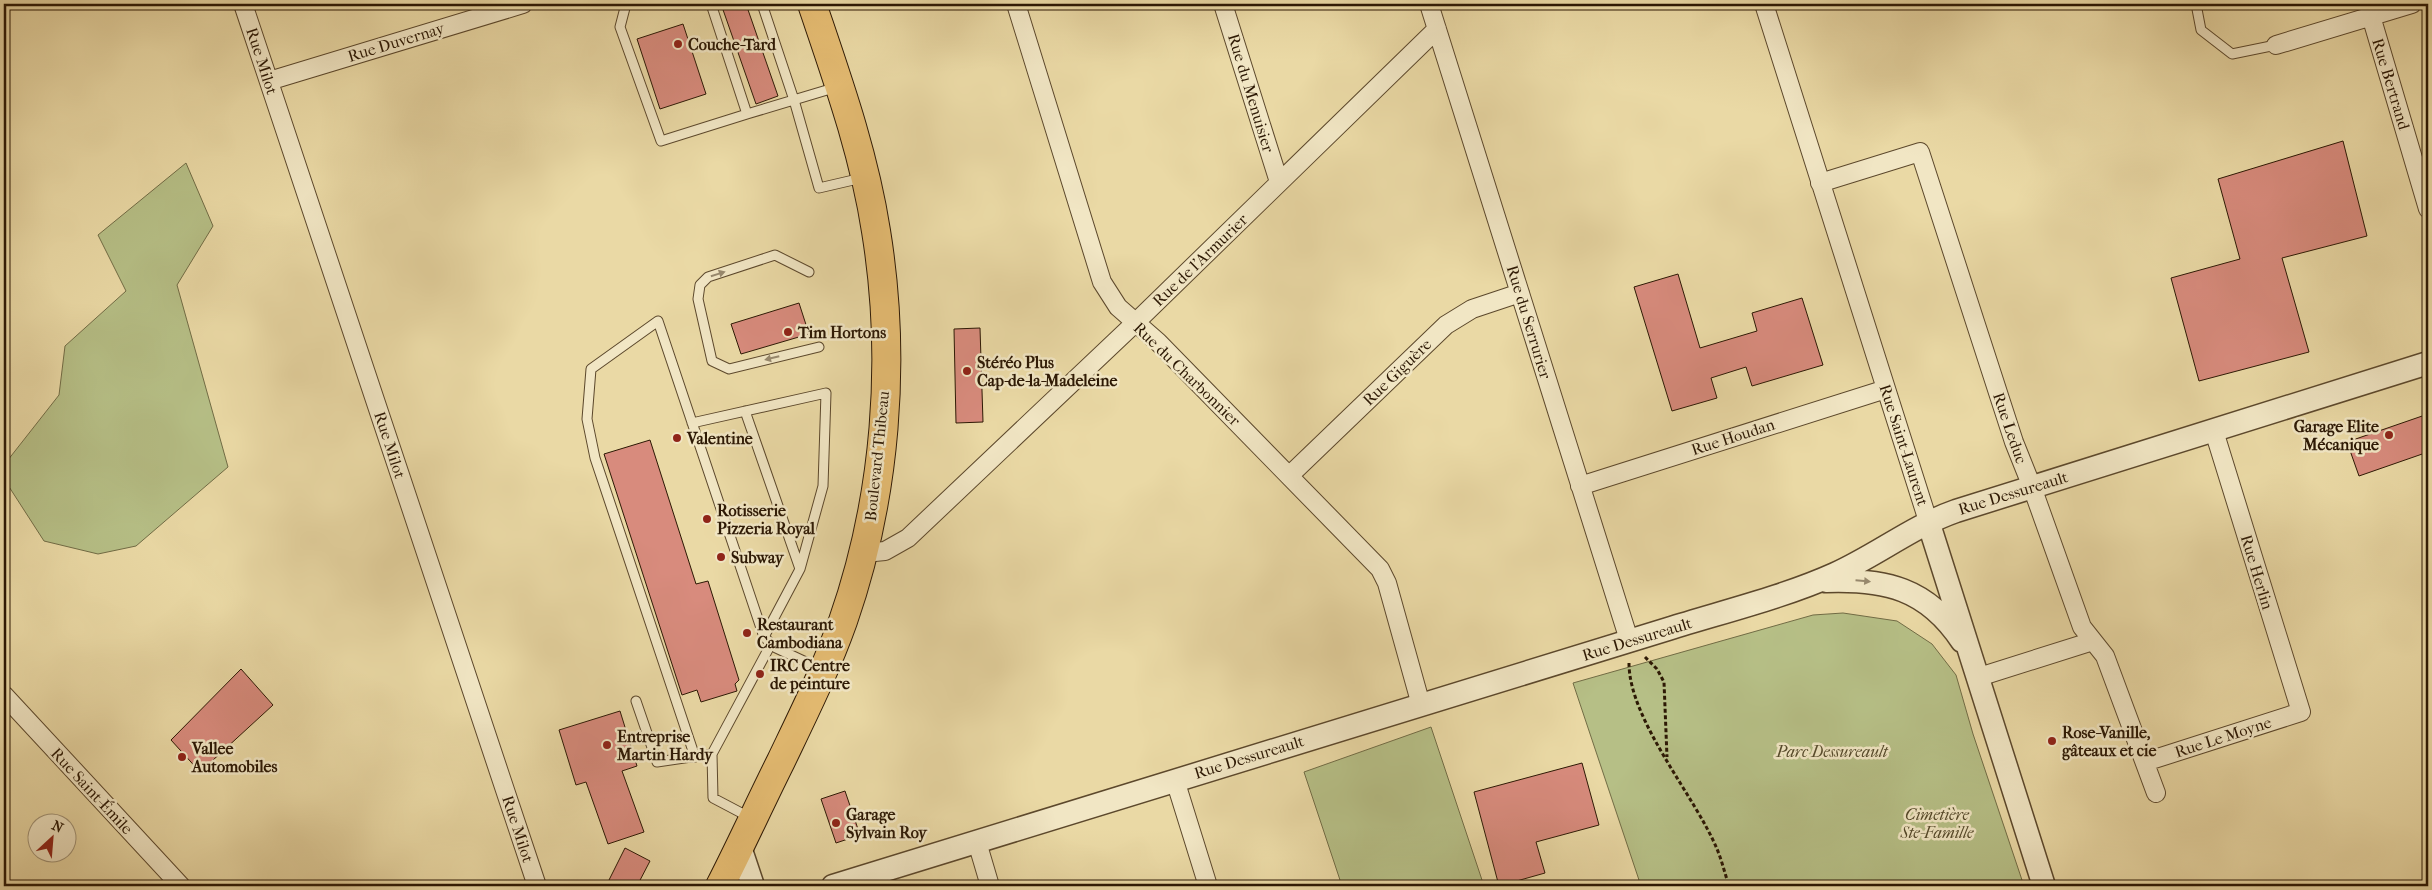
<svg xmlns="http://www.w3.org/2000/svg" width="2432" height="890" viewBox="0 0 2432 890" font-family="'IM FELL French Canon',serif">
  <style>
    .green { fill: #b6bf86; stroke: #716c45 }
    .building { fill: #d88b7d; stroke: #2c1804 }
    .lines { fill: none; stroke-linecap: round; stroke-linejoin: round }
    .service-casing { stroke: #5c482c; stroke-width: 11 }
    .minor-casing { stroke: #5c482c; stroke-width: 20 }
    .tertiary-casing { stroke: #5c482c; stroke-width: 25 }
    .primary-casing { stroke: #2c1804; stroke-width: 30 }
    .path { stroke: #2c1804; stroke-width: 3; stroke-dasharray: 4 2.5; stroke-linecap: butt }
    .service { stroke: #f1e6c4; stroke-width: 9 }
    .minor { stroke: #f1e6c4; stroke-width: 18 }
    .tertiary { stroke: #f1e6c4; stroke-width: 22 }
    .primary { stroke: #e5bc72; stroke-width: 28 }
    .oneway { fill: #98896e }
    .poi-dot { fill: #8f2418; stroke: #f1e6c4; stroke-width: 2 }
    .labels { text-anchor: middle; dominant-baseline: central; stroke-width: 5; stroke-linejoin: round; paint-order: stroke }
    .street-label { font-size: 16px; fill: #2c1804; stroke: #f1e6c4 }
    .poi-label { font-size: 16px; font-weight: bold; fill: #2c1804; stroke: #f1e6c4; text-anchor: start }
    .park-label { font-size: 16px; font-style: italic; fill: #554a2b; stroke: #f1e6c4 }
  </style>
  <rect width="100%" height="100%" fill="#ead9a5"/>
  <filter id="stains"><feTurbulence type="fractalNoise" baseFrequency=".004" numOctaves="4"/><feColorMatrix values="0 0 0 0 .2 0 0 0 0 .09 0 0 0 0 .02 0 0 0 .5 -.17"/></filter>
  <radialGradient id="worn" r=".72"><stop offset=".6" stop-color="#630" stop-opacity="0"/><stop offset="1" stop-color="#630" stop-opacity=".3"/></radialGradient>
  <path class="green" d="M186,163L213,226L177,285L228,467L136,546L98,554L44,541L4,479V465L59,395L65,346L126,291L98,235Z
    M1843,613L1897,621L1932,644L1956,675L1973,734L2024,886H1641L1573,683L1813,615Z
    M1431,727L1484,886H1342L1304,772Z"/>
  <path class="building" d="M721,4H746L778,96L756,104Z
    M683,24L706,94L660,109L637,39Z
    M2343,141L2367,236L2282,258L2309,352L2199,381L2171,278L2240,259L2218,179Z
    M1678,274L1700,348L1757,331L1752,313L1802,298L1823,365L1752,386L1746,367L1711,378L1717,398L1672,411L1634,287Z
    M799,303L809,334L741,354L731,324Z
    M980,328L983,422L956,423L954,329Z
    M2428,414V452L2359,476L2347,442Z
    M650,440L696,584L708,581L739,680L735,684L737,691L701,702L697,690L682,695L604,454Z
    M241,669L273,705L200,772L171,740Z
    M620,711L637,766L622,771L644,832L608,844L586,782L576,785L559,730Z
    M1582,763L1599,825L1536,842L1545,873L1499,886L1474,792Z
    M845,791L860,835L836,843L821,799Z
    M625,848L650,861L637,886H606Z"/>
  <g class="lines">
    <g class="service-casing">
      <path id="service" d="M626,4L620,27L661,141L747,114
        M711,4L747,114L837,87
        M762,4L794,100L819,188L862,178
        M2196,4L2201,30L2232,54L2276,45
        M809,272L775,255L708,277L700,285L698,299L712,361L729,369L819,347
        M745,411L800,569L764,637
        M692,423L826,393L823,486L800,569
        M636,701L657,762L712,754
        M695,757L595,458L587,419L591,369L658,321L764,637L776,648L821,669
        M751,818L713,798L712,754L771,644"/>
    </g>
    <g class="minor-casing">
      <path id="minor" d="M243,4L537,886
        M1016,4L1102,282L1118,307L1158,342L1380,569L1387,583L1421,705
        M1223,4L1279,182
        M1429,4L1629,640
        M1764,4L1928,521
        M2371,16L2428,209
        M2276,45L2412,4
        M269,81L523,4
        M1820,183L1920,152L2014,442L2032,487L2082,627L2105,656L2156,793
        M1290,475L1446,325L1472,309L1520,293
        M1580,486L1886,389
        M864,553L885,551L908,538L1135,323L1437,29
        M1979,677L2093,641
        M4,695L181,886
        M2145,762L2301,712L2214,431
        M1175,780L1208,886
        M977,842L990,886"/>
    </g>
    <g class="tertiary-casing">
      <path id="tertiary" d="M1928,521L2044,886
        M1826,581C1885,579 1927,588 1962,641
        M740,847L753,886
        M833,886L1668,629C1722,612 1784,597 1835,574C1877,555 1913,526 1956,511L2428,363"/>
    </g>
    <g class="primary-casing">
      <path id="primary" d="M720,886C741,845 760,803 781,761C803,715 826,669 843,621C886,498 897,360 876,231C864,153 837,78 812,4"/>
    </g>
    <path class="path" d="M1645,657L1657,669L1664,682L1667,757
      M1629,663C1629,720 1695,796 1717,849C1722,861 1725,874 1729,886"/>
    <use href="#service" class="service"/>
    <use href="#minor" class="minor"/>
    <use href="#tertiary" class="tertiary"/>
    <use href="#primary" class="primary"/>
  </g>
  <defs><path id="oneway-solid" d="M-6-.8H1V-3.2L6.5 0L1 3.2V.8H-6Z" transform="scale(1.25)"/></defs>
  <g class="oneway">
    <use href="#oneway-solid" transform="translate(718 274) rotate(-18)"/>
    <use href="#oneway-solid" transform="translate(772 358) rotate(166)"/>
    <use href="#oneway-solid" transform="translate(1863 581) rotate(5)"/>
  </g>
  <g class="poi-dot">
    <circle cx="678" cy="44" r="5"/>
    <circle cx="788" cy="332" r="5"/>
    <circle cx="967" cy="371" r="5"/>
    <circle cx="2389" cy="435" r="5"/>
    <circle cx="677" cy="438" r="5"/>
    <circle cx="707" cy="519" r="5"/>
    <circle cx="721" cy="557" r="5"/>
    <circle cx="747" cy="633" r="5"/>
    <circle cx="760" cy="674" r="5"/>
    <circle cx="2052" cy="741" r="5"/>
    <circle cx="607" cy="745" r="5"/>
    <circle cx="182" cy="757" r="5"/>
    <circle cx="836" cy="823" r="5"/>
  </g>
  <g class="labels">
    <g class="street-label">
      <text transform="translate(396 42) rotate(-17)">Rue Duvernay</text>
      <text transform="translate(262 61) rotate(72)">Rue Milot</text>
      <text transform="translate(2391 84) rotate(73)">Rue Bertrand</text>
      <text transform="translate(1251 93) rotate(73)">Rue du Menuisier</text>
      <text transform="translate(1200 260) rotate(-44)">Rue de l'Armurier</text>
      <text transform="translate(1529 322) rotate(73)">Rue du Serrurier</text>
      <text transform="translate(1397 372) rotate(-44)">Rue Giguère</text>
      <text transform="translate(1187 374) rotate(44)">Rue du Charbonnier</text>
      <text transform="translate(2010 428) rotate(71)">Rue Leduc</text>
      <text transform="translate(1733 437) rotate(-18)">Rue Houdan</text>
      <text transform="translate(390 445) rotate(72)">Rue Milot</text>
      <text transform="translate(1904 445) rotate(72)">Rue Saint-Laurent</text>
      <text transform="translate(877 456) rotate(-84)">Boulevard Thibeau</text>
      <text transform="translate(2013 493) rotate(-17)">Rue Dessureault</text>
      <text transform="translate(2257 572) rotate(73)">Rue Herlin</text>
      <text transform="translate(1637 639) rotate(-17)">Rue Dessureault</text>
      <text transform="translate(2223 737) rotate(-18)">Rue Le Moyne</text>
      <text transform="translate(1249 757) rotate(-17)">Rue Dessureault</text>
      <text transform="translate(92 791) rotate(47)">Rue Saint-Émile</text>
      <text transform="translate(518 829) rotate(72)">Rue Milot</text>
    </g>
    <g class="poi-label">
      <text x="688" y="44">Couche-Tard</text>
      <text x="798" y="332">Tim Hortons</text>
      <text x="977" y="362">Stéréo Plus<tspan x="977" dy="18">Cap-de-la-Madeleine</tspan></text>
      <text x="2379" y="426" text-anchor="end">Garage Elite<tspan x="2379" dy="18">Mécanique</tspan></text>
      <text x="687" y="438">Valentine</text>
      <text x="717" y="510">Rotisserie<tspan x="717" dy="18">Pizzeria Royal</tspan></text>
      <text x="731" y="557">Subway</text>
      <text x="757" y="624">Restaurant<tspan x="757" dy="18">Cambodiana</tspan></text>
      <text x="770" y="665">IRC Centre<tspan x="770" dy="18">de peinture</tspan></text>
      <text x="2062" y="732">Rose-Vanille,<tspan x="2062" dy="18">gâteaux et cie</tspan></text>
      <text x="617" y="736">Entreprise<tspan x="617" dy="18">Martin Hardy</tspan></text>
      <text x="192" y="748">Vallee<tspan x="192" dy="18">Automobiles</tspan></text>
      <text x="846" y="814">Garage<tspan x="846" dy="18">Sylvain Roy</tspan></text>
    </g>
    <g class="park-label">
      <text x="1832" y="751">Parc Dessureault</text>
      <text x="1937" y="814">Cimetière<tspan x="1937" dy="18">Ste-Famille</tspan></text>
    </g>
  </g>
  <rect width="2432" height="890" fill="none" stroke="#ead9a5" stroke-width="20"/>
  <rect x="5" y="5" width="2422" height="880" fill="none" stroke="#2c1804" stroke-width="2.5"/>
  <rect x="10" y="10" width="2412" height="870" fill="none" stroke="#2c1804"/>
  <g transform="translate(52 838) rotate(26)"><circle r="24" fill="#f1e6c4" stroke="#a29477"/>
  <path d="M0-4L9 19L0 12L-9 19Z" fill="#8f2418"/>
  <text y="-8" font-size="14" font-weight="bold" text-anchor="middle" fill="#2c1804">N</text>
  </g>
  <rect width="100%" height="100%" filter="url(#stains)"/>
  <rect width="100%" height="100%" fill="url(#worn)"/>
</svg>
